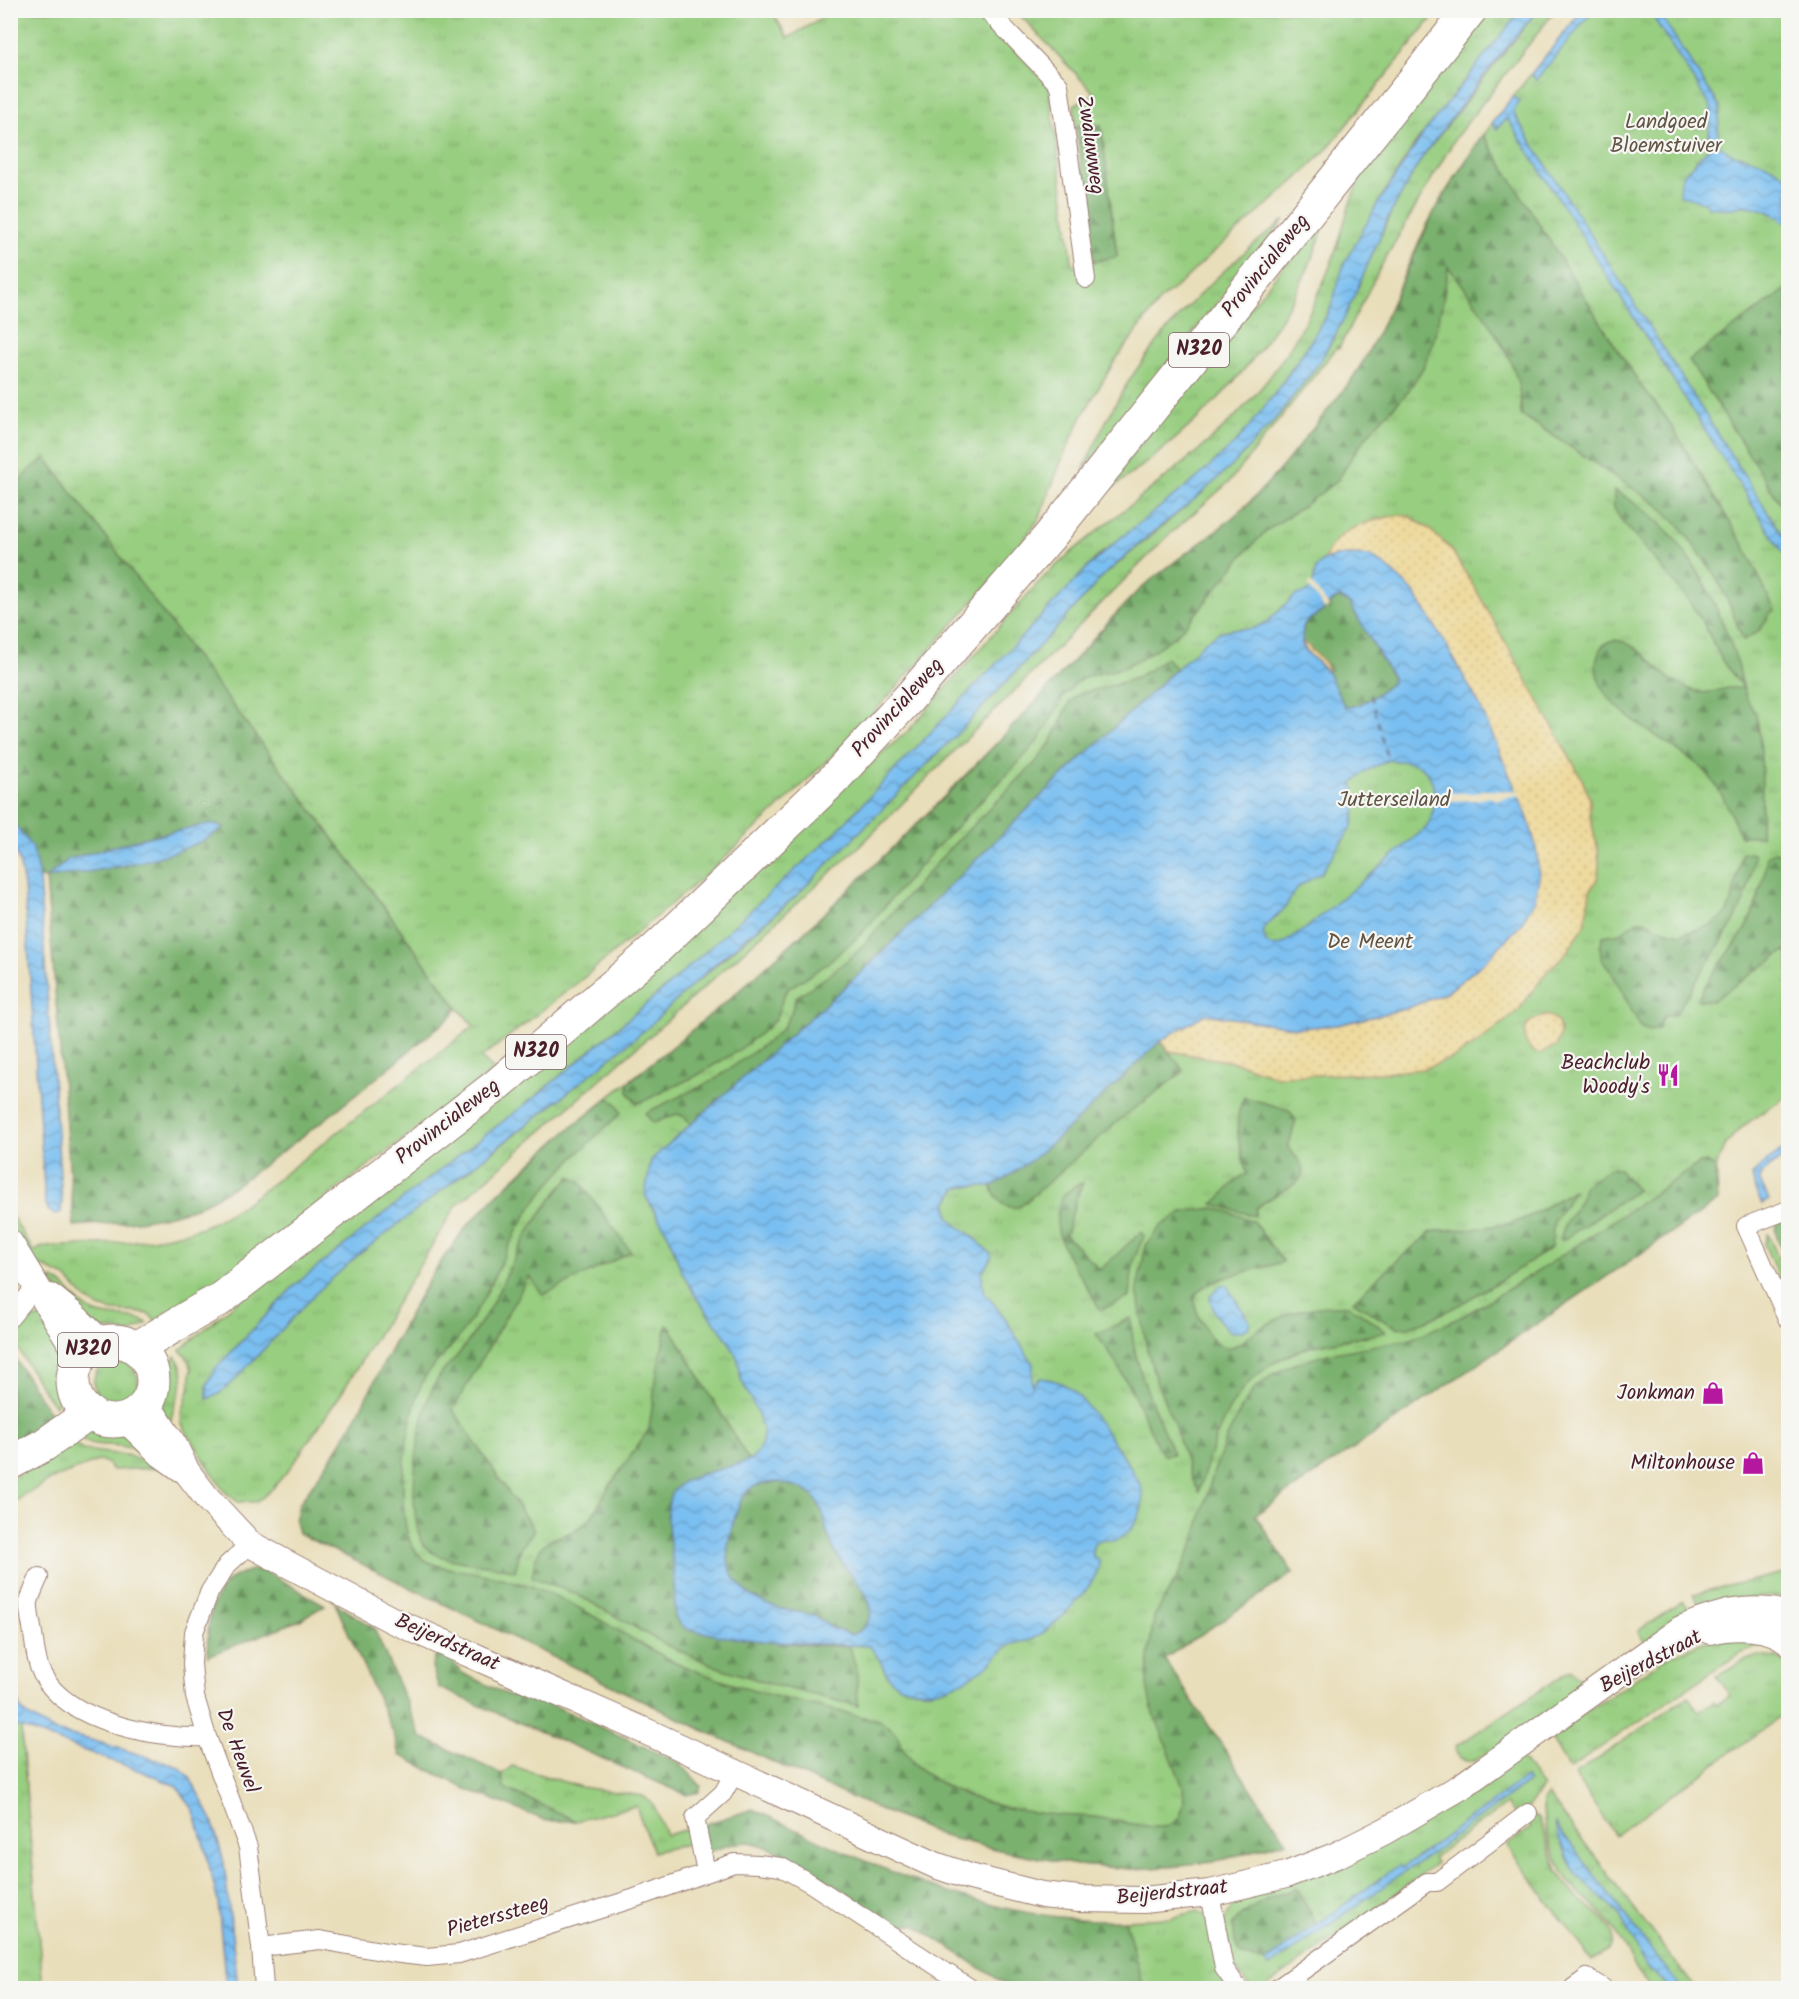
<svg xmlns="http://www.w3.org/2000/svg" width="1799" height="1999" viewBox="0 0 1799 1999" font-family="Kalam,sans-serif">
  <style>
    .grass { fill: url(#grass-tufts); stroke: #717656; stroke-width: 1.5 }
    .forest { fill: url(#forest-firs); stroke: #62684c; stroke-width: 1.5; fill-rule: evenodd }
    .sand { fill: url(#sand-dots); stroke: #9c7c64; stroke-width: 1.5 }
    .water { fill: url(#water-waves); stroke: #626f8e; stroke-width: 1.5; fill-rule: evenodd }
    .pier { fill: #e9deba }
    .lines { fill: none; stroke-linecap: round; stroke-linejoin: round }
    .ferry { stroke: #584f66; stroke-width: 1.5; stroke-dasharray: 8 6; stroke-linecap: butt }
    .street-casing { stroke: #9a7e72; stroke-width: 20 }
    .secondary-casing { stroke: #9a7e72; stroke-width: 28 }
    .highway-casing { stroke: #9a7e72; stroke-width: 35 }
    .street { stroke: #fff; stroke-width: 18 }
    .secondary { stroke: #fff; stroke-width: 26 }
    .highway { stroke: #fff; stroke-width: 33 }
    .labels { text-anchor: middle; dominant-baseline: central; stroke-width: 4.5; stroke-linejoin: round; paint-order: stroke }
    .shield { fill: #f6f6f2; stroke: #7e6067; stroke-width: 1.5 }
    .shield-label { font-size: 20px; font-weight: bold; fill: #4a1f2b }
    .park-label { font-size: 21px; fill: #615444; stroke: #f6f6f2 }
    .street-label { font-size: 21px; fill: #4a1f2b; stroke: #f6f6f2 }
    .poi-label { font-size: 21px; fill: #4a1f2b; stroke: #f6f6f2; text-anchor: end }
  </style>
  <defs>
    <pattern id="grass-tufts" width="24" height="20" patternUnits="userSpaceOnUse" patternTransform="scale(1.5)"><rect width="24" height="20" fill="#98ce80"/><path d="M3 7l-1-3M5 7V3M7 7l1-3M15 17l-1-3M17 17v-4M19 17l1-3" fill="none" stroke="#84b06f"/></pattern>
    <pattern id="forest-firs" width="22" height="20" patternUnits="userSpaceOnUse" patternTransform="scale(1.5)"><rect width="22" height="20" fill="#7ab16e"/><path d="M5 1l3.5 6h-7zM16 11l3.5 6h-7z" fill="#668f5b"/></pattern>
    <pattern id="sand-dots" width="8" height="8" patternUnits="userSpaceOnUse" patternTransform="scale(1.5)"><rect width="8" height="8" fill="#eeda9e"/><path d="M2 2h.1M6 6h.1" fill="none" stroke="#cebb88" stroke-width="1.8" stroke-linecap="round"/></pattern>
    <pattern id="water-waves" width="16" height="10" patternUnits="userSpaceOnUse" patternTransform="scale(1.5)"><rect width="16" height="10" fill="#7abff1"/><path d="M0 5q4-4 8 0t8 0" fill="none" stroke="#669bc3"/></pattern>
  </defs>
  <rect width="100%" height="100%" fill="#f6f6f2"/>
  <filter id="ink" filterUnits="userSpaceOnUse"><feTurbulence type="fractalNoise" baseFrequency=".0167" numOctaves="2"/><feDisplacementMap in="SourceGraphic" scale="12" xChannelSelector="R" yChannelSelector="G"/><feConvolveMatrix kernelMatrix="1 2 1 2 8 2 1 2 1" color-interpolation-filters="sRGB"/></filter>
  <filter id="wash" filterUnits="userSpaceOnUse"><feTurbulence type="fractalNoise" baseFrequency=".008" numOctaves="4" result="noise"/><feDisplacementMap in="SourceGraphic" scale="24" xChannelSelector="R" yChannelSelector="G"/><feGaussianBlur stdDeviation="1.35" result="paint"/><feColorMatrix in="noise" values="0 0 0 0 0 0 0 0 0 0 0 0 0 0 0 0 0 1.4 0 .05"/><feComposite in="paint" operator="in"/></filter>
  <g filter="url(#wash)">
    <rect width="100%" height="100%" fill="#e9deba"/>
    <path class="grass" d="M771,10L788,38L834,11H977L1049,86L1073,267L1117,256L1101,126H1076L1074,105L1095,94L1016,11H1438L1327,149L1297,179L1209,256L1181,283L1161,299L1114,362L1082,416L1062,459L1039,519L1004,567L861,727L788,799L709,872L581,980L481,1058L494,1070L159,1325L150,1315L145,1313L113,1311L96,1306L85,1298L64,1276L36,1264L11,1227L10,1213L34,1252L40,1248L46,1247C93,1244 142,1244 186,1232C233,1220 278,1178 316,1149C368,1108 421,1067 474,1026L457,1007L348,858L211,677L31,469L11,491V11Z
      M1488,11H1521L1414,145L1378,203L1341,290L1317,332L1263,411L1231,448L1211,468L1098,556L928,739L786,882L713,948L523,1107L478,1155L463,1175L554,1104L787,904L977,713L1061,623L1102,577L1202,493L1284,408L1319,363L1336,334L1391,213L1423,156L1537,11H1555L1456,137L1381,266L1339,348L1338,346L1229,482L1169,535L863,843L669,1019L456,1206L341,1394L290,1468L273,1488L257,1502H238L224,1491L184,1428L181,1422L182,1412L189,1390L192,1369L188,1359L180,1350L908,731L1038,583C1110,512 1202,462 1266,382C1294,346 1318,300 1333,258C1343,233 1347,205 1359,181C1369,162 1382,145 1395,128C1424,88 1457,50 1488,11Z
      M1582,11H1788V1096C1763,1113 1721,1133 1717,1168C1716,1178 1718,1190 1718,1201L1255,1515L1293,1573L1164,1659L1286,1841L1225,1859L1181,1866L1132,1869L1077,1865L1000,1850L943,1836L848,1796L705,1731L382,1573L309,1539L299,1504C320,1474 342,1444 359,1412C393,1348 422,1277 471,1223C548,1136 648,1071 735,994C836,906 930,812 1023,716C1060,678 1093,636 1131,598C1157,573 1188,553 1217,530C1239,514 1257,495 1275,475C1291,458 1305,439 1319,421C1336,400 1353,380 1366,356C1392,310 1408,258 1434,212C1475,138 1530,76 1582,11Z
      M1328,211C1295,337 1200,429 1096,499Z
      M1284,220L1083,470C1100,432 1119,392 1145,358C1183,306 1233,260 1284,220Z
      M1768,1234L1788,1281V1298L1764,1244Z
      M10,1256C20,1281 26,1284 10,1309Z
      M53,1279C70,1286 77,1305 93,1312C111,1320 132,1314 148,1323L130,1333L102,1329L84,1319L50,1281Z
      M32,1318H42L67,1360L62,1394L55,1406L40,1386L11,1337L10,1331L17,1324Z
      M175,1356C193,1376 174,1398 171,1420L162,1414C162,1398 165,1369 175,1356Z
      M94 1382a22 22 0 1 1 44 0a22 22 0 1 1-44 0Z
      M92,1429L124,1434L144,1453C137,1450 128,1447 120,1446C104,1444 90,1447 78,1436Z
      M72,1440L82,1450L126,1455L148,1463L155,1468L112,1470L108,1464L100,1460L48,1481L11,1504V1479Z
      M1788,1572V1595C1775,1598 1763,1596 1750,1598C1734,1600 1719,1606 1704,1612L1693,1594Z
      M1683,1601L1695,1616L1646,1645L1638,1631Z
      M1733,1636L1765,1640L1763,1645L1740,1654L1720,1666L1569,1769L1550,1737L1666,1658L1703,1642Z
      M1758,1656L1777,1658L1788,1665V1712L1615,1835L1574,1775L1688,1696L1698,1712L1714,1701L1717,1704L1730,1696L1717,1676L1744,1661Z
      M1571,1670L1579,1678L1581,1685L1577,1692L1475,1761C1464,1761 1456,1759 1455,1747Z
      M10,1690L19,1704L43,1988H11Z
      M1520,1757L1543,1787L1522,1814L1516,1815L1507,1804L1433,1858L1436,1863L1377,1908L1265,1987L1253,1988L1246,1983L1232,1963L1224,1921L1235,1901Z
      M512,1766L581,1787L643,1796L653,1804L666,1835L699,1826L703,1840L653,1852L636,1806L576,1821L504,1788L502,1774Z
      M1548,1795L1695,1988H1651C1632,1969 1625,1943 1609,1922C1600,1910 1587,1901 1576,1890C1556,1868 1542,1831 1543,1801Z
      M1531,1815L1539,1818L1557,1871C1563,1880 1569,1889 1577,1897C1588,1908 1618,1923 1612,1943C1610,1951 1599,1956 1592,1961L1507,1846L1531,1828L1526,1820Z
      M1198,1911L1206,1916L1230,1988H1144L1125,1920L1170,1918Z"/>
    <path class="forest" d="M1101,125L1117,257L1093,261L1076,126Z
      M1483,134L1614,344L1642,387L1666,417L1745,547L1775,611L1770,613C1761,630 1761,631 1743,640L1728,601L1713,572L1679,525L1658,505L1528,419L1521,416C1521,400 1520,385 1514,370C1503,340 1469,292 1448,267L1443,301L1433,342L1423,368L1407,393L1374,427L1353,455L1338,480L1304,506L1267,530L1244,554L1194,616L1175,636L1141,659L1122,668L1085,677L1074,685L1064,696L1040,738L1023,758L933,851L858,937L824,966L789,988L784,995L776,1018L768,1027L739,1050L698,1075L646,1100L637,1103L628,1092V1083L733,996L811,926L952,790L1029,709L1131,598L1151,580L1220,528L1248,505L1278,472L1351,381L1363,362L1380,329L1434,212Z
      M1788,288V516L1689,360Z
      M46,458L348,858L457,1007L452,1016C393,1064 335,1114 273,1158C249,1176 224,1195 196,1207C158,1222 114,1223 74,1226L46,878H23L21,851L11,838L10,491L31,469ZM210,824L224,827L126,866L47,877L69,859L144,838Z
      M1614,490C1683,528 1712,588 1737,661C1740,672 1742,685 1746,696C1747,702 1752,707 1755,712C1758,720 1759,731 1760,739C1763,771 1762,804 1761,836H1740C1731,813 1722,791 1706,772C1678,742 1587,710 1597,658C1599,651 1603,643 1610,641C1630,635 1655,667 1670,679C1678,685 1689,689 1699,692C1710,695 1718,689 1730,688C1734,688 1739,688 1743,688L1723,662L1702,621L1687,598L1620,519L1614,508Z
      M1339,597L1350,604L1392,677V683C1379,693 1361,707 1345,707L1328,673L1302,644C1302,624 1304,623 1320,613C1327,608 1331,601 1339,597Z
      M1166,657L1176,669L1036,801L865,969L691,1125L685,1117L677,1114L653,1123L645,1113L714,1080L767,1042L782,1029L791,1013L796,997L829,975L855,954L950,848L1036,762L1051,742L1070,702L1078,694L1111,686L1136,678L1155,666Z
      M1742,852L1754,854C1751,900 1732,927 1707,964C1696,981 1686,998 1675,1015L1664,1016L1658,1029L1650,1031L1641,1028L1611,971L1601,958L1600,946L1603,936L1621,933L1637,921H1645L1667,931L1681,934L1712,925L1725,915L1732,901Z
      M1775,852L1784,855L1788,862V949L1712,1001L1698,1000C1708,976 1728,956 1742,934C1755,914 1765,879 1767,855Z
      M1160,1041L1184,1071L1123,1117L1021,1206C1003,1210 998,1201 991,1186C1015,1174 1035,1157 1055,1140C1091,1108 1125,1074 1160,1041Z
      M1244,1097L1289,1110L1296,1120L1288,1148C1315,1175 1302,1180 1276,1195C1269,1199 1262,1204 1256,1208L1255,1216L1213,1204C1226,1195 1232,1179 1247,1174C1240,1147 1231,1123 1244,1097Z
      M609,1098L616,1103L621,1113C594,1138 566,1163 543,1192C517,1223 502,1262 484,1298C474,1316 463,1333 450,1348C440,1360 432,1365 424,1379C407,1410 391,1523 416,1551C418,1554 423,1559 427,1561C438,1568 454,1569 466,1571C488,1575 509,1579 530,1586C580,1603 622,1636 669,1659C734,1691 808,1704 878,1720C883,1723 889,1726 893,1730C898,1735 900,1744 904,1750C911,1762 924,1774 937,1781C972,1802 1018,1812 1059,1815C1071,1816 1083,1816 1095,1817C1111,1819 1156,1831 1168,1826C1184,1819 1185,1801 1183,1787L1151,1706L1147,1686L1148,1658L1154,1617L1180,1572L1194,1541L1213,1474L1227,1437L1241,1409L1254,1389L1274,1374L1294,1364L1328,1354L1411,1339L1463,1316L1535,1273L1700,1163L1706,1162L1714,1166L1718,1201L1255,1515L1293,1573L1164,1659L1286,1841L1225,1859L1181,1866L1132,1869L1077,1865L1000,1850L943,1836L848,1796L705,1731L298,1533L295,1521L299,1504L339,1447L356,1417L398,1336L432,1275L446,1255L467,1226L496,1196L569,1129Z
      M1610,1168L1619,1169L1637,1190L1561,1241C1561,1219 1582,1207 1584,1186Z
      M571,1176L580,1182L631,1252L543,1295L529,1276L453,1410L534,1530L521,1548L515,1571C491,1562 438,1565 424,1545C404,1516 418,1416 434,1385C440,1373 448,1366 457,1356C466,1345 475,1332 483,1319C501,1291 512,1258 530,1230C542,1211 556,1192 571,1176Z
      M1083,1183L1076,1199L1066,1235L1100,1270L1141,1232L1144,1236L1135,1256L1132,1271L1130,1297L1100,1310C1088,1283 1057,1250 1057,1221C1057,1213 1059,1205 1061,1197L1076,1185Z
      M1574,1190L1554,1221L1551,1248C1524,1265 1424,1334 1396,1327C1390,1326 1361,1306 1353,1301L1386,1270L1431,1232L1441,1230L1473,1229L1513,1223L1530,1216Z
      M1214,1208L1232,1213L1253,1221L1283,1262C1265,1267 1213,1278 1201,1289C1190,1298 1196,1312 1202,1322C1207,1332 1213,1345 1226,1347C1236,1349 1246,1338 1253,1333C1278,1316 1304,1306 1334,1306C1339,1306 1344,1305 1348,1306C1361,1312 1375,1323 1386,1332C1363,1338 1340,1340 1318,1345C1238,1365 1219,1419 1199,1492L1190,1474L1174,1424L1156,1381L1147,1349L1137,1289L1146,1245L1161,1226L1182,1212Z
      M1781,1217L1788,1232V1263C1783,1250 1767,1228 1781,1217Z
      M1131,1318C1132,1366 1156,1410 1173,1454L1163,1455L1157,1445C1140,1407 1122,1368 1096,1334Z
      M667,1325L671,1328L749,1461L699,1475L674,1573L675,1604L687,1629C741,1641 795,1645 850,1646L857,1673L858,1706L770,1684L717,1667L666,1645L578,1595L532,1577L535,1560L541,1547L548,1541L569,1533L582,1526L592,1516L607,1490L649,1429L658,1365Z
      M10,1351L50,1413L11,1446H10Z
      M779,1482C791,1485 804,1487 813,1496C824,1508 824,1520 828,1535C831,1543 835,1553 840,1560C849,1574 872,1594 871,1612C870,1624 861,1631 851,1635C844,1632 836,1630 829,1626C824,1623 819,1618 814,1616C802,1611 789,1612 778,1608C755,1602 730,1584 728,1559C726,1545 732,1527 736,1514C743,1487 754,1483 779,1482Z
      M251,1570L265,1571L325,1605L300,1620L208,1656C206,1629 210,1589 237,1575C241,1573 246,1572 251,1570Z
      M335,1603L374,1628L421,1737L502,1774L504,1788L576,1821H547L466,1789L400,1755L395,1737Z
      M436,1654H446L462,1673L510,1696L523,1695L548,1703L680,1763L701,1786L699,1792L687,1795L439,1688L432,1667Z
      M753,1809C873,1866 988,1924 1125,1920L1144,1988H1011L915,1925H894C862,1904 781,1843 746,1842C733,1842 718,1849 706,1853L699,1826Z
      M1296,1888L1317,1924L1265,1962L1241,1955L1235,1943L1233,1924C1251,1904 1272,1897 1296,1888Z"/>
    <path class="sand" d="M1400,515L1409,516L1428,528L1450,548L1476,590L1581,777L1590,799V816L1598,850L1599,866L1597,879L1590,891L1585,925L1564,956L1548,970L1519,1010L1476,1044L1455,1057L1423,1069L1383,1073L1276,1076L1238,1063L1169,1051L1160,1041L1205,1014L1337,1025L1405,1009L1446,993L1486,961L1521,924L1352,555L1337,556L1323,561C1327,554 1331,545 1336,540C1352,525 1380,518 1400,515Z
      M1302,640L1325,663L1329,675C1321,662 1304,655 1302,640Z
      M1546,1015C1563,1019 1562,1034 1556,1047L1538,1054C1527,1049 1520,1036 1528,1024C1532,1018 1541,1019 1546,1015Z"/>
    <path class="water" d="M1521,10L1537,11L1482,78L1423,156L1389,216L1345,317L1319,363L1276,418L1231,467L1189,504L1152,533L1102,577L1061,623L964,727L796,896L716,963L646,1029L561,1098L356,1257L315,1294L236,1379L219,1394L207,1399V1385L215,1369L296,1284L420,1185L540,1093L670,984L833,835L1089,566L1118,540L1197,478L1239,439L1273,396L1304,352L1330,310L1344,264L1378,203L1425,131Z
      M1582,11H1593L1536,80L1531,74Z
      M1649,11H1658L1720,107L1717,142C1725,156 1750,156 1764,163C1773,167 1781,172 1788,178V225C1778,213 1757,206 1741,206C1740,207 1733,208 1732,208C1724,209 1717,207 1708,207L1706,203L1680,195C1675,176 1698,160 1709,148L1708,146L1711,107Z
      M1513,96L1520,102L1514,109L1515,116L1788,544V561L1507,118L1497,129L1492,123Z
      M1352,555L1371,556L1387,567L1413,591L1443,639L1480,706L1528,818L1536,847L1539,877L1535,899L1521,924L1486,961L1446,993L1405,1009L1337,1025L1298,1028L1205,1014L1160,1041L1082,1116L1034,1158L1003,1180L991,1186H964L957,1188L952,1195L947,1203L949,1216L954,1223L975,1238L991,1254V1259L982,1272V1281L985,1293L1005,1318L1033,1364L1032,1385L1040,1378C1051,1379 1060,1381 1070,1388C1084,1398 1138,1474 1142,1490C1143,1498 1143,1506 1140,1513C1136,1525 1127,1535 1116,1540C1110,1542 1107,1539 1102,1540C1093,1540 1091,1551 1093,1557L1099,1561C1101,1582 1052,1630 1033,1639C1025,1643 1015,1641 1007,1647C1001,1651 997,1657 991,1663C972,1679 941,1695 916,1690C879,1684 890,1667 869,1646L771,1642L720,1636L687,1629L680,1624L675,1617L674,1573L667,1518L669,1501L673,1491L683,1482L699,1475L749,1461L754,1457L762,1444L763,1430L757,1412L741,1379L738,1360L728,1340L696,1297L681,1270L669,1236L645,1195L651,1160L865,969L1036,801L1205,642L1220,632L1233,629H1252L1267,622L1296,595L1307,592L1312,587L1316,568L1323,561L1337,556ZM1339,597L1350,604L1392,677V683C1379,693 1361,708 1345,707L1328,673L1305,650L1302,644L1303,626L1307,621L1321,612L1333,600ZM1388,760C1398,761 1411,761 1420,766C1439,777 1436,811 1427,827L1305,929L1281,945L1274,946L1267,944L1263,933L1265,927L1284,909L1298,887L1321,873L1352,827L1356,809L1353,783L1364,772ZM779,1482C791,1485 804,1487 813,1496C824,1508 824,1521 828,1535C831,1543 836,1553 840,1560C849,1574 872,1594 871,1612C870,1624 861,1631 851,1635C844,1632 836,1630 829,1626C824,1623 819,1618 814,1616C802,1611 789,1612 778,1608C755,1602 730,1584 728,1559C726,1545 732,1527 736,1514C743,1487 754,1483 779,1482Z
      M11,822L15,825L33,848L39,878L62,1203L61,1212L55,1215L49,1211L45,1202L24,886L19,861L11,841Z
      M210,824L224,827C213,837 202,841 188,847C142,865 94,871 46,878L69,859L144,838Z
      M1788,1147V1154L1761,1174L1760,1181L1769,1200L1762,1204L1755,1190L1752,1175L1763,1164Z
      M1223,1285L1227,1286L1250,1322L1248,1328C1244,1330 1239,1333 1234,1332C1222,1331 1211,1307 1210,1296L1215,1290Z
      M11,1685L19,1707L28,1716L54,1731L95,1741L154,1759L179,1767L189,1776L212,1820L224,1863L238,1988H226L218,1902L206,1852L194,1811L180,1790L174,1785L143,1772L16,1726L11,1718Z
      M1525,1778L1528,1782L1429,1855L1269,1967L1265,1962L1399,1865L1402,1868Z
      M1554,1822L1681,1988H1668L1647,1967L1620,1916L1576,1874L1568,1859Z"/>
    <path class="pier" d="M1311,582L1329,607L1325,610L1308,586Z
      M1481,790L1519,791L1522,797L1513,796L1496,800L1490,797L1476,800L1442,801L1433,804L1434,797L1445,793H1476Z"/>
    <g class="lines">
      <path class="ferry" d="M1370,694L1388,760"/>
    </g>
  </g>
  <g filter="url(#ink)">
    <g class="lines">
      <g class="street-casing">
        <path id="street" d="M987,10L1059,85L1086,279
          M1788,1210L1746,1226L1788,1320
          M10,1318L37,1285
          M250,1544L227,1565L210,1591L194,1632L192,1664L195,1697L207,1737L248,1847L261,1947L264,1988
          M39,1577C36,1584 31,1594 29,1602C28,1612 32,1625 33,1634C35,1648 36,1662 42,1674C68,1723 158,1739 207,1737
          M706,1872L695,1818L723,1793L735,1772
          M1210,1893L1224,1968L1238,1988
          M261,1947L320,1940L392,1953L427,1957L459,1954L635,1898L734,1863L759,1864L781,1867L810,1883L970,1988
          M1278,1988L1427,1882H1437L1528,1813
          M1573,1988L1587,1978L1603,1988"/>
      </g>
      <g class="secondary-casing">
        <path id="secondary" d="M10,1243L80,1358
          M51,1297L72,1314L101,1342
          M146,1403L174,1445L187,1472L207,1498L250,1544L392,1620L654,1735L935,1865L970,1877L1042,1895L1079,1899L1143,1900L1210,1893L1286,1875L1337,1855L1385,1831L1462,1786L1681,1629C1720,1613 1746,1605 1788,1614
          M125,1419L161,1454L182,1469
          M1710,1631C1733,1625 1770,1625 1788,1641"/>
      </g>
      <g class="highway-casing">
        <path id="highway" d="M73 1381a40 40 0 1 1 80 0a40 40 0 1 1-80 0Z
          M136,1348C164,1333 190,1315 219,1300L497,1085L656,949L833,780L908,699L1049,537L1470,10
          M10,1463L44,1445L90,1413"/>
      </g>
      <use href="#street" class="street"/>
      <use href="#secondary" class="secondary"/>
      <use href="#highway" class="highway"/>
    </g>
  </g>
  <defs>
    <g id="restaurant-bare" transform="scale(1.8)"><path d="M-5-6h1v4h1v-4h1v4h1v-4h1v5L-1.5 .5V6h-2V.5L-5-1ZM5-6V6H3V1.5H1.5Q1.5-4 5-6Z" fill="#b5179e" stroke="#f6f6f2" stroke-width="2.5" paint-order="stroke"/></g>
    <g id="shop-bare" transform="scale(1.8)"><path d="M-5-2.5h2.3a2.7 3.5 0 0 1 5.4 0H5L5.5 6h-11ZM-1.5-2.5h3a1.5 2.3 0 0 0-3 0Z" fill="#b5179e" stroke="#f6f6f2" stroke-width="2.5" paint-order="stroke"/></g>
  </defs>
  <g fill-rule="evenodd">
    <use href="#restaurant-bare" x="1668" y="1075"/>
    <use href="#shop-bare" x="1713" y="1393"/>
    <use href="#shop-bare" x="1753" y="1463"/>
  </g>
  <g class="labels">
    <g class="shield">
      <rect x="1169" y="333" width="60" height="34" rx="4.5"/>
      <rect x="506" y="1035" width="60" height="34" rx="4.5"/>
      <rect x="58" y="1333" width="60" height="34" rx="4.5"/>
    </g>
    <g class="shield-label">
      <text x="1199" y="350">N320</text>
      <text x="536" y="1052">N320</text>
      <text x="88" y="1350">N320</text>
    </g>
    <g class="park-label">
      <text x="1666" y="122">Landgoed<tspan x="1666" dy="24">Bloemstuiver</tspan></text>
      <text x="1394" y="800">Jutterseiland</text>
      <text x="1370" y="942">De Meent</text>
    </g>
    <g class="street-label">
      <text transform="translate(1090 145) rotate(82)">Zwaluwweg</text>
      <text transform="translate(1266 266) rotate(-51)">Provincialeweg</text>
      <text transform="translate(898 708) rotate(-48)">Provincialeweg</text>
      <text transform="translate(448 1122) rotate(-38)">Provincialeweg</text>
      <text transform="translate(447 1643) rotate(24)">Beijerdstraat</text>
      <text transform="translate(1651 1662) rotate(-28)">Beijerdstraat</text>
      <text transform="translate(237 1751) rotate(70)">De Heuvel</text>
      <text transform="translate(1172 1893) rotate(-6)">Beijerdstraat</text>
      <text transform="translate(498 1917) rotate(-16)">Pieterssteeg</text>
    </g>
    <g class="poi-label">
      <text x="1650" y="1063">Beachclub<tspan x="1650" dy="24">Woody's</tspan></text>
      <text x="1695" y="1393">Jonkman</text>
      <text x="1735" y="1463">Miltonhouse</text>
    </g>
  </g>
  <rect width="1799" height="1999" fill="none" stroke="#f6f6f2" stroke-width="36"/>
</svg>
